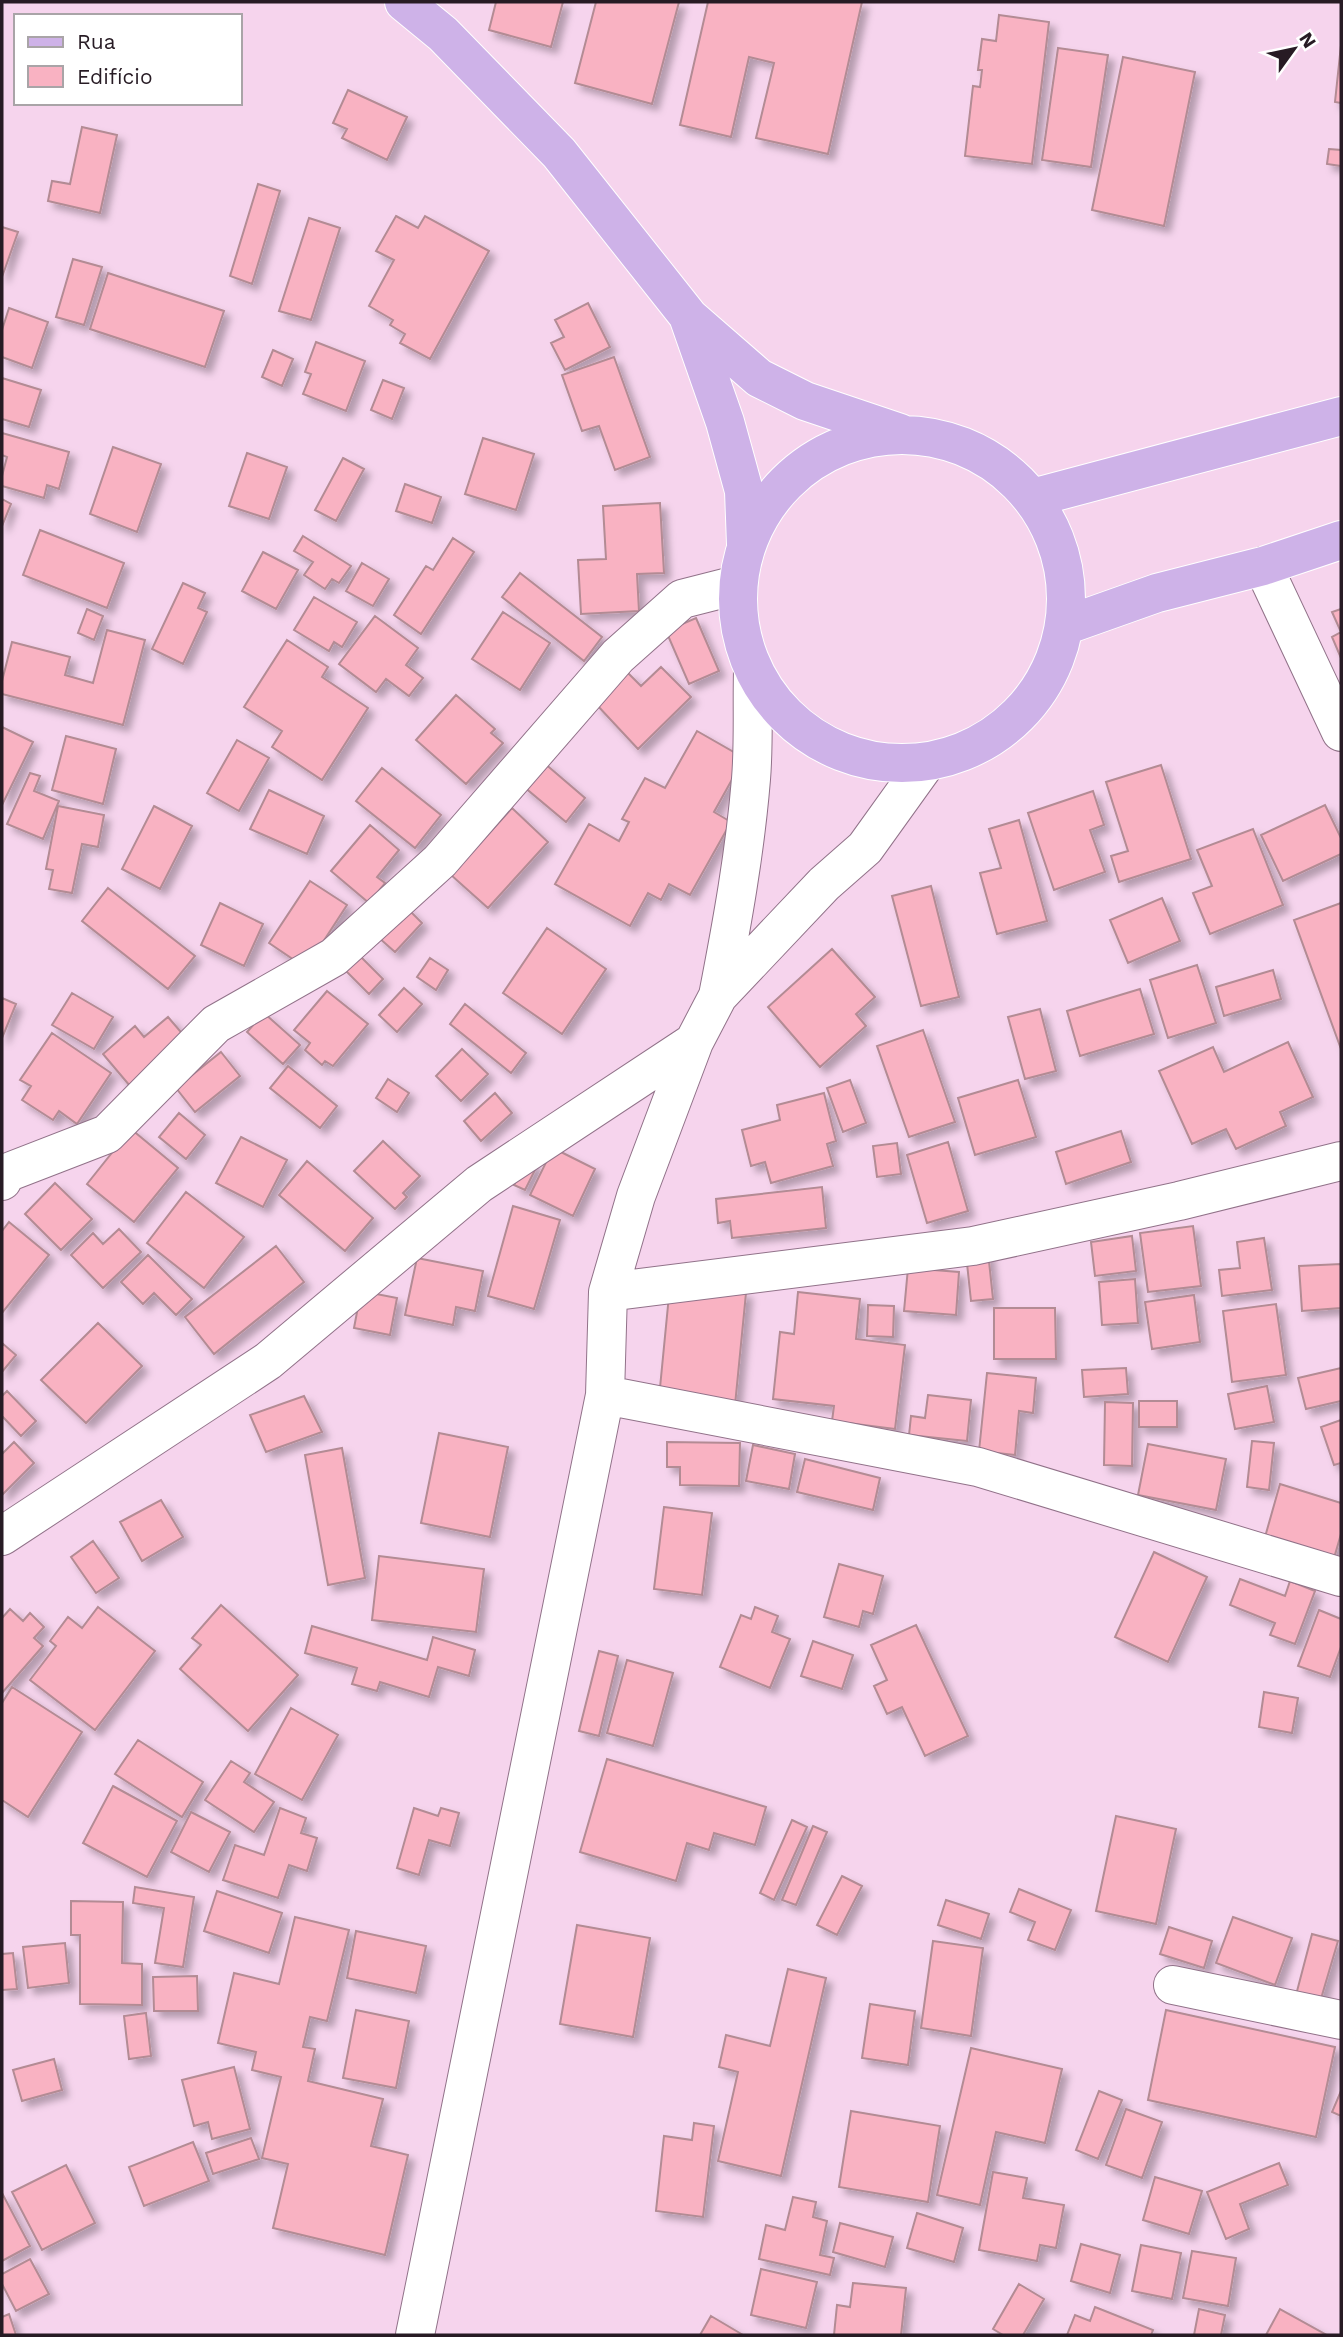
<svg xmlns="http://www.w3.org/2000/svg" width="1343" height="2337" viewBox="0 0 1343 2337" font-family="'Work Sans',sans-serif">
  <style>
    .building { fill: #f9b2c2; stroke: #b38b94; stroke-width: 2; filter: url(#shadow) }
    .lines { fill: none; stroke-linecap: round; stroke-linejoin: round }
    .street-casing { stroke: #917289; stroke-width: 40 }
    .primary-casing { stroke: #fff; stroke-width: 40 }
    .street { stroke: #fff; stroke-width: 38 }
    .primary { stroke: #ceb2e8; stroke-width: 38 }
  </style>
  <defs>
    <filter id="shadow"><feDropShadow dx="6" dy="6" stdDeviation="3.5" flood-color="#0004"/></filter>
  </defs>
  <rect width="100%" height="100%" fill="#f6d4ed"/>
  <path class="building" d="M496,2H563L551,47L489,30Z
    M596,2H679L652,104L575,83Z
    M708,2H862L828,154L756,138L774,63L749,57L731,137L680,125Z
    M999,15L1049,22L1032,164L965,156L973,86L980,87L982,70H978L982,39L996,41Z
    M1341,45V103L1335,102Z
    M1058,48L1108,55L1091,167L1042,160Z
    M1123,57L1195,72L1164,226L1092,210Z
    M348,90L407,117L387,160L342,138L347,129L333,123Z
    M82,127L117,135L100,213L48,201L52,181L70,184Z
    M1329,149L1341,150V166L1327,164Z
    M258,184L280,191L252,284L230,276Z
    M396,216L418,228L425,216L489,251L430,359L400,343L405,334L390,325L393,320L369,306L394,260L376,251Z
    M309,218L340,228L311,320L279,311Z
    M2,227L18,232L2,277Z
    M73,259L102,267L84,325L56,317Z
    M108,273L224,311L205,367L90,329Z
    M588,303L610,347L565,370L551,343L564,337L555,320Z
    M9,308L48,322L32,368L2,357V330Z
    M316,342L365,361L346,411L303,394L311,374L305,372Z
    M273,350L293,359L282,386L262,377Z
    M614,357L650,457L615,470L599,426L582,431L562,375Z
    M2,378L41,390L29,427L2,419Z
    M383,380L404,388L392,419L371,410Z
    M2,433L69,452L59,489L47,485L44,498L2,486V476L7,457L2,455Z
    M483,438L534,454L516,510L465,494Z
    M113,447L161,464L137,532L90,514Z
    M247,453L287,467L269,519L229,506Z
    M343,458L364,469L336,521L315,510Z
    M405,484L441,497L432,523L396,511Z
    M2,499L11,504L2,526Z
    M660,503L664,573L637,574L639,611L581,614L578,560L606,559L603,506Z
    M40,530L124,563L107,608L23,575Z
    M303,536L351,566L339,583L332,579L325,589L304,575L313,562L294,551Z
    M453,538L474,552L421,634L394,615L426,566L433,570Z
    M263,552L298,570L276,609L242,591Z
    M362,563L389,579L373,606L346,591Z
    M520,573L602,637L584,661L502,597Z
    M183,583L205,593L198,608L207,612L183,664L152,649Z
    M314,597L357,622L342,647L334,642L329,651L294,630Z
    M87,609L103,616L94,640L78,633Z
    M1341,609V658L1332,637L1341,632L1332,612Z
    M503,612L550,643L520,690L472,659Z
    M375,616L418,648L406,665L423,678L409,696L386,679L376,692L339,664Z
    M696,618L719,671L689,684L666,631Z
    M107,630L145,640L123,725L2,694V681L12,642L70,657L65,675L93,683Z
    M287,640L328,667L322,677L368,708L322,780L272,747L282,731L244,707Z
    M661,667L691,697L638,749L596,704L628,673L641,686Z
    M456,695L495,729L491,733L503,743L466,784L416,740Z
    M2,727L33,742L2,805Z
    M697,731L744,758L714,812L731,822L690,895L669,884L661,900L648,893L630,926L555,884L589,824L619,841L629,822L622,819L645,778L665,788Z
    M66,736L116,749L103,804L52,790Z
    M237,740L269,758L239,811L207,793Z
    M543,762L585,798L566,822L523,786Z
    M1161,765L1191,859L1119,882L1111,856L1128,851L1106,782Z
    M382,768L441,815L415,848L356,801Z
    M30,773L40,776L34,791L59,801L43,839L7,824Z
    M269,790L324,816L307,854L250,829Z
    M1093,791L1104,825L1090,830L1105,872L1054,890L1028,813Z
    M1325,805L1341,838V854L1283,881L1261,835Z
    M58,806L104,815L98,847L82,844L72,893L49,889L53,870L46,869Z
    M154,806L192,826L160,889L122,869Z
    M512,808L548,842L488,908L451,875Z
    M1019,820L1047,921L997,934L980,873L1001,868L989,829Z
    M370,825L399,850L377,877L385,883L369,903L331,871Z
    M1253,829L1283,905L1210,934L1193,893L1212,886L1197,850Z
    M310,881L347,905L306,968L269,943Z
    M931,886L959,997L921,1006L892,896Z
    M108,888L195,956L168,989L82,921Z
    M1162,898L1180,941L1128,963L1110,920Z
    M220,903L263,924L244,966L201,945Z
    M1341,903V1049L1294,920Z
    M406,907L422,923L395,952L378,937Z
    M547,928L606,969L562,1034L503,993Z
    M832,949L875,997L856,1014L866,1026L820,1067L768,1007Z
    M359,955L383,979L369,994L345,970Z
    M430,958L448,970L436,990L417,977Z
    M1197,965L1216,1023L1168,1038L1150,980Z
    M1273,970L1281,999L1224,1016L1216,987Z
    M404,988L422,1004L397,1032L379,1015Z
    M1140,989L1154,1034L1080,1056L1067,1011Z
    M327,991L368,1024L333,1066L325,1061L322,1065L305,1050L310,1043L294,1030Z
    M72,993L113,1017L94,1049L52,1025Z
    M2,998L16,1004L2,1038Z
    M465,1004L526,1053L511,1073L450,1024Z
    M1040,1009L1056,1071L1025,1079L1008,1017Z
    M264,1013L300,1045L283,1064L247,1032Z
    M168,1017L186,1038L130,1086L103,1054L135,1026L144,1037Z
    M923,1030L955,1122L909,1137L877,1046Z
    M52,1033L111,1073L77,1124L59,1111L53,1120L22,1100L31,1086L20,1080Z
    M1288,1042L1313,1097L1280,1112L1286,1126L1236,1149L1226,1129L1192,1144L1159,1071L1213,1047L1224,1072Z
    M462,1049L488,1074L461,1101L436,1076Z
    M221,1052L240,1076L195,1112L176,1088Z
    M288,1066L337,1106L320,1128L270,1088Z
    M388,1079L409,1093L397,1112L376,1098Z
    M850,1080L866,1123L843,1132L827,1088Z
    M1018,1080L1036,1137L975,1155L958,1098Z
    M495,1093L512,1113L481,1141L464,1121Z
    M824,1093L836,1141L827,1144L833,1166L771,1183L765,1162L751,1166L742,1130L780,1120L777,1105Z
    M179,1113L205,1135L186,1159L159,1137Z
    M131,1129L178,1168L134,1222L87,1184Z
    M1121,1131L1131,1162L1066,1184L1056,1152Z
    M241,1137L287,1160L263,1207L216,1183Z
    M383,1141L420,1176L403,1193L407,1197L395,1209L354,1171Z
    M948,1142L968,1211L927,1223L907,1155Z
    M897,1143L901,1174L877,1177L873,1146Z
    M553,1148L595,1169L573,1216L530,1195Z
    M527,1160L537,1166L525,1190L514,1185Z
    M307,1161L373,1218L345,1251L279,1195Z
    M55,1183L92,1219L61,1250L25,1214Z
    M822,1187L826,1228L732,1238L730,1221L718,1223L716,1199Z
    M186,1192L244,1237L204,1288L147,1243Z
    M513,1206L560,1220L534,1309L488,1296Z
    M9,1222L49,1255L2,1313V1231Z
    M1193,1226L1201,1286L1148,1292L1140,1233Z
    M119,1229L141,1252L103,1288L71,1255L93,1233L103,1244Z
    M1132,1236L1136,1271L1095,1276L1091,1242Z
    M1264,1238L1272,1290L1222,1296L1219,1270L1240,1268L1237,1242Z
    M276,1246L304,1282L214,1354L185,1317Z
    M988,1252L993,1299L971,1301L966,1254Z
    M148,1255L192,1299L176,1315L154,1293L143,1304L121,1282Z
    M417,1258L483,1271L475,1311L456,1307L453,1325L405,1315Z
    M1341,1264V1308L1302,1311L1299,1266Z
    M908,1268L959,1272L956,1315L904,1311Z
    M1135,1279L1138,1323L1102,1325L1099,1282Z
    M670,1285L746,1293L735,1405L659,1398Z
    M361,1291L397,1298L390,1335L354,1328Z
    M798,1292L860,1299L856,1339L905,1345L895,1429L832,1421L834,1406L773,1399L780,1332L794,1334Z
    M1194,1295L1200,1342L1152,1349L1145,1302Z
    M1276,1304L1286,1375L1232,1382L1223,1311Z
    M868,1305L894,1306L893,1337L867,1336Z
    M994,1308H1055L1056,1359H994Z
    M98,1323L142,1366L86,1423L41,1380Z
    M2,1343L16,1355L2,1372Z
    M1126,1368L1128,1394L1084,1397L1082,1370Z
    M1341,1368V1401L1306,1409L1298,1378Z
    M987,1373L1036,1378L1033,1413L1019,1411L1015,1455L979,1451Z
    M1267,1386L1274,1422L1235,1429L1228,1394Z
    M7,1391L36,1421L21,1436L2,1416V1396Z
    M928,1395L971,1400L967,1441L909,1435L911,1416L925,1418Z
    M304,1396L322,1432L266,1452L250,1415Z
    M1139,1401H1177V1427H1139Z
    M1105,1402L1133,1403L1132,1466L1104,1465Z
    M1341,1420V1463L1334,1465L1321,1427Z
    M439,1433L508,1447L490,1537L421,1523Z
    M1252,1441L1274,1443L1269,1490L1247,1487Z
    M14,1442L34,1463L2,1495V1454Z
    M667,1442L740,1443L739,1486L680,1485V1467H667Z
    M1148,1444L1226,1459L1216,1510L1138,1495Z
    M753,1445L795,1454L789,1489L746,1481Z
    M342,1448L365,1578L328,1585L305,1455Z
    M805,1459L880,1478L873,1510L797,1492Z
    M1280,1484L1341,1503V1534L1334,1558L1265,1537Z
    M161,1500L183,1537L142,1561L120,1522Z
    M664,1507L712,1513L702,1595L654,1589Z
    M93,1541L119,1578L96,1593L71,1557Z
    M1154,1552L1207,1577L1168,1662L1115,1637Z
    M379,1556L484,1569L476,1632L372,1620Z
    M839,1564L883,1576L873,1614L863,1611L859,1627L824,1617Z
    M1240,1579L1285,1596L1290,1581L1315,1591L1295,1644L1270,1635L1275,1623L1230,1605Z
    M221,1605L298,1675L248,1731L180,1669L201,1645L192,1638Z
    M98,1607L155,1651L95,1730L30,1680L56,1646L50,1641L68,1617L82,1628Z
    M755,1607L778,1616L772,1632L790,1639L770,1688L720,1667L741,1615L751,1619Z
    M10,1609L23,1621L30,1613L44,1627L34,1638L43,1646L2,1693V1618Z
    M1319,1610L1341,1619V1647L1330,1677L1298,1666Z
    M916,1625L968,1736L925,1756L902,1707L887,1714L874,1686L887,1680L871,1645Z
    M312,1626L427,1660L433,1637L475,1650L469,1676L438,1667L429,1697L380,1682L377,1691L352,1684L357,1668L305,1653Z
    M813,1641L853,1655L842,1689L801,1676Z
    M599,1651L618,1656L599,1736L579,1731Z
    M627,1660L673,1673L653,1746L607,1733Z
    M12,1687L82,1732L28,1817L2,1800V1703Z
    M1264,1692L1298,1698L1292,1733L1259,1727Z
    M291,1708L338,1735L302,1800L255,1774Z
    M138,1740L203,1782L182,1817L115,1774Z
    M607,1759L766,1807L755,1845L714,1833L709,1850L687,1843L676,1881L580,1852Z
    M231,1761L250,1773L244,1782L274,1802L254,1832L205,1800Z
    M113,1786L177,1821L147,1877L83,1843Z
    M280,1808L306,1818L301,1833L317,1838L307,1871L289,1865L278,1898L223,1880L235,1845L264,1855Z
    M414,1808L438,1816L441,1808L459,1813L450,1846L429,1840L419,1875L397,1868Z
    M191,1812L230,1832L209,1872L171,1852Z
    M1116,1816L1176,1829L1156,1924L1096,1911Z
    M792,1820L807,1827L774,1900L760,1893Z
    M813,1826L827,1832L796,1905L782,1900Z
    M842,1876L862,1886L837,1935L817,1925Z
    M135,1887L194,1897L183,1967L155,1963L164,1908L133,1903Z
    M1019,1889L1071,1910L1055,1950L1028,1940L1035,1922L1010,1912Z
    M217,1891L282,1913L269,1953L204,1931Z
    M946,1900L989,1914L981,1939L938,1925Z
    M71,1901L123,1902L122,1963L142,1964V2005L80,2004V1935H71Z
    M295,1917L349,1930L327,2021L310,2017L303,2047L315,2049L308,2081L383,2099L371,2146L408,2155L385,2255L273,2228L288,2164L262,2158L281,2077L252,2070L256,2052L218,2043L234,1973L279,1984Z
    M1233,1917L1292,1938L1275,1985L1216,1963Z
    M577,1925L650,1938L633,2037L560,2024Z
    M1169,1927L1212,1941L1204,1968L1160,1954Z
    M356,1931L426,1946L416,1993L347,1978Z
    M1312,1934L1338,1941L1320,2002L1296,1995Z
    M933,1941L983,1948L971,2036L921,2028Z
    M65,1943L69,1983L28,1988L23,1947Z
    M13,1953L17,1989L2,1990V1954Z
    M788,1969L826,1978L781,2176L718,2161L738,2072L719,2067L726,2035L770,2046Z
    M197,1976L198,2011H154L153,1977Z
    M870,2004L915,2011L908,2065L862,2058Z
    M356,2010L409,2021L396,2088L343,2078Z
    M1166,2010L1335,2047L1316,2137L1148,2100Z
    M146,2013L151,2056L129,2059L124,2016Z
    M971,2048L1062,2069L1045,2143L996,2132L980,2205L937,2195Z
    M54,2059L62,2090L22,2101L13,2070Z
    M234,2067L250,2129L212,2139L208,2122L194,2126L182,2080Z
    M1099,2091L1122,2100L1098,2159L1076,2150Z
    M1341,2091V2116L1332,2112Z
    M1126,2109L1162,2122L1142,2178L1106,2165Z
    M851,2111L940,2126L928,2202L839,2187Z
    M694,2123L714,2126L703,2217L656,2211L664,2136L692,2140Z
    M251,2138L259,2159L213,2174L206,2153Z
    M193,2142L209,2181L144,2206L129,2167Z
    M1279,2163L1288,2185L1240,2204L1249,2229L1226,2239L1207,2192Z
    M66,2165L95,2223L42,2250L12,2192Z
    M993,2172L1027,2178L1023,2198L1064,2205L1056,2248L1040,2245L1037,2261L979,2250Z
    M1155,2177L1202,2191L1189,2234L1143,2220Z
    M2,2193L30,2246L2,2261Z
    M793,2197L816,2202L813,2217L827,2221L820,2255L834,2258L830,2275L759,2259L766,2225L785,2230Z
    M917,2213L963,2228L954,2262L907,2248Z
    M840,2223L893,2237L885,2267L833,2252Z
    M1081,2244L1120,2255L1110,2293L1071,2281Z
    M1141,2245L1181,2253L1172,2299L1132,2291Z
    M1192,2251L1236,2258L1228,2306L1183,2298Z
    M30,2259L49,2294L16,2311L2,2284V2274Z
    M761,2269L817,2282L806,2328L751,2315Z
    M853,2283L906,2288L901,2335H834L837,2305L850,2307Z
    M1019,2284L1044,2299L1023,2335H1003L993,2329Z
    M1095,2307L1153,2330L1151,2335H1067L1075,2315L1090,2321Z
    M1199,2309L1225,2315L1221,2335H1194Z
    M1280,2309L1327,2335H1266Z
    M9,2314L16,2335H2V2317Z
    M711,2316L743,2335H700Z"/>
  <g class="lines">
    <g class="street-casing">
      <path id="street" d="M1263,566L1341,732
        M718,996C732,924 745,852 751,779C754,743 752,707 753,671
        M2,1181L6,1173L107,1134L216,1024L334,957L440,861L618,656L682,599L737,585
        M608,1292L973,1246L1179,1201L1341,1161
        M605,1395L978,1467L1341,1577
        M2,1536L268,1361L479,1184L694,1042
        M1173,1985L1341,2020
        M415,2335L605,1395L608,1292L636,1196L694,1042L718,996L824,884L865,848L926,763"/>
    </g>
    <g class="primary-casing">
      <path id="primary" d="M404,2L443,34L559,153L689,317L759,378L805,401L900,433
        M689,319L725,422L744,491L746,544
        M738 599a164 164 0 1 1 328 0a164 164 0 1 1-328 0Z
        M1032,498L1341,416
        M1064,626L1157,593L1263,566L1341,540"/>
    </g>
    <use href="#street" class="street"/>
    <use href="#primary" class="primary"/>
  </g>
  <rect width="1343" height="2337" fill="none" stroke="#271b24" stroke-width="7"/>
  <rect x="14" y="14" width="228" height="91" fill="#ffffff" stroke="#a9a4a7" stroke-width="2"/>
  <rect x="28" y="37" width="35" height="10" fill="#ceb2e8" stroke="#a9a4a7" stroke-width="2"/>
  <text x="77" y="49" font-size="21" fill="#271b24">Rua</text>
  <rect x="28" y="66" width="35" height="21" fill="#f9b2c2" stroke="#a9a4a7" stroke-width="2"/>
  <text x="77" y="84" font-size="21" fill="#271b24">Edifício</text>
  <g transform="translate(1294 49) rotate(57)" stroke="#ffffff" stroke-width="5" paint-order="stroke">
  <path d="M0-5L12 26L0 18L-12 26Z" fill="#271b24"/>
  <text y="-10" font-size="19" font-weight="bold" text-anchor="middle" fill="#271b24">N</text>
  </g>
</svg>
